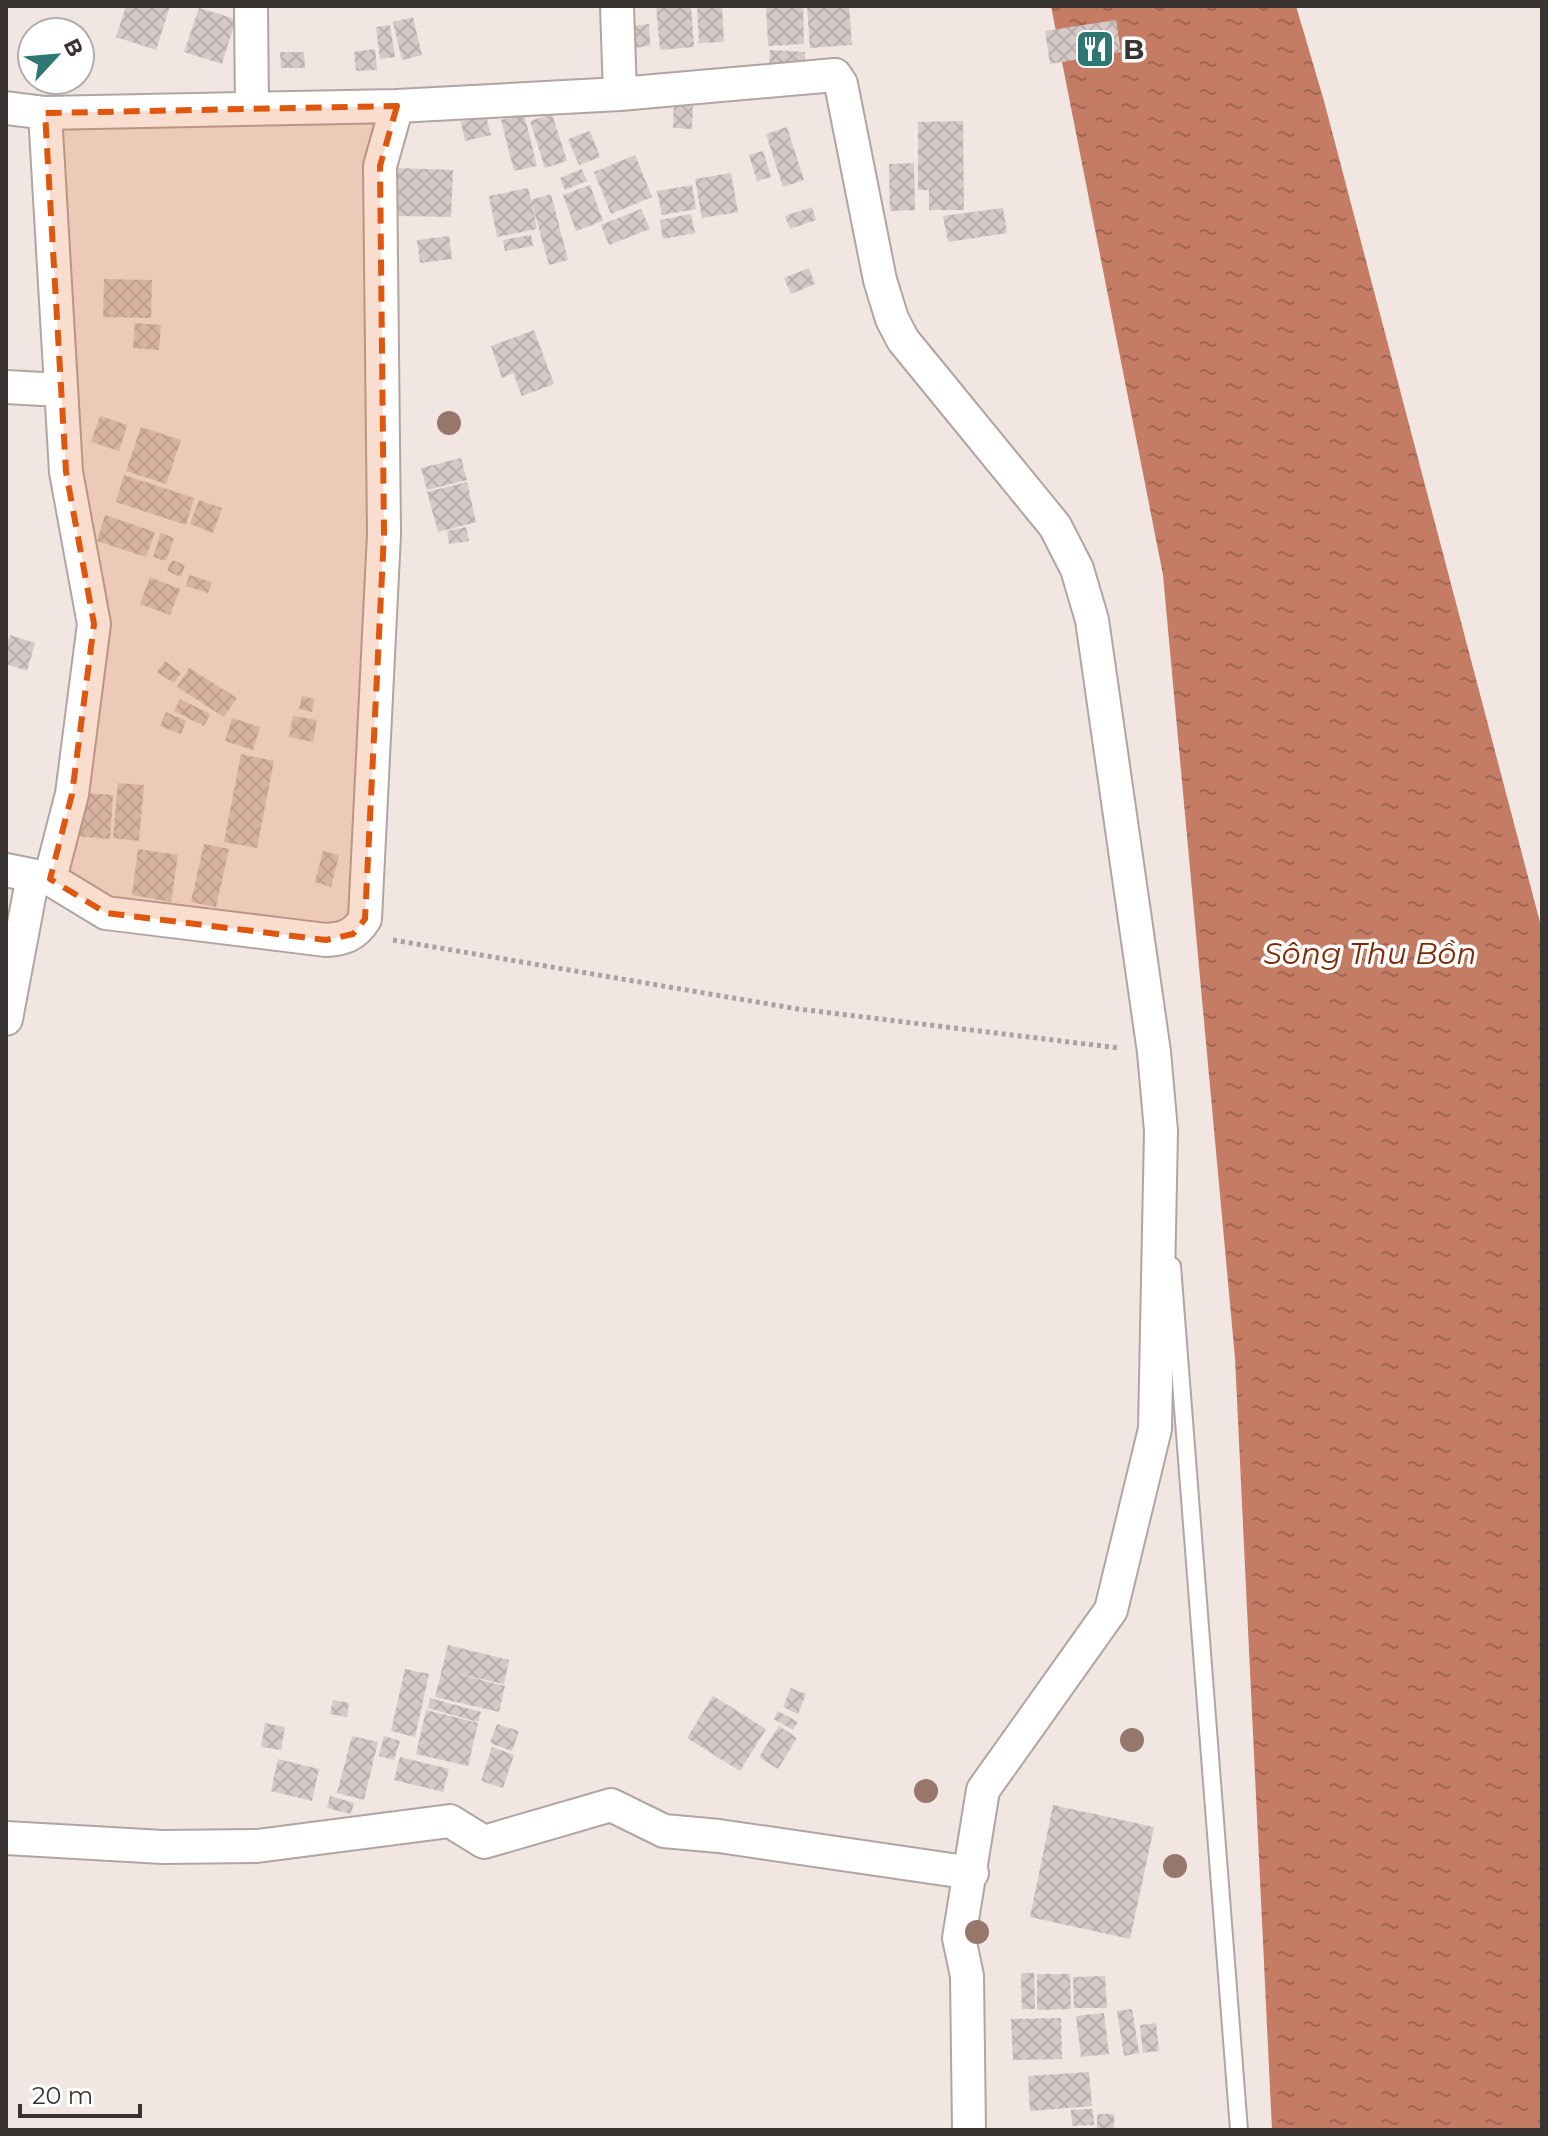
<svg xmlns="http://www.w3.org/2000/svg" width="1548" height="2136" viewBox="0 0 1548 2136" font-family="Montserrat,sans-serif">
  <style>
    .water { fill: url(#water-ripples) }
    .building { fill: url(#building-cross-hatch) }
    .lines { fill: none; stroke-linecap: round; stroke-linejoin: round }
    .service-casing { stroke: #b1a5a2; stroke-width: 20 }
    .minor-casing { stroke: #b1a5a2; stroke-width: 36 }
    .path { stroke: #aba29f; stroke-width: 5; stroke-dasharray: 4 4; stroke-linecap: butt }
    .service { stroke: #fff; stroke-width: 16 }
    .minor { stroke: #fff; stroke-width: 32 }
    .tree { fill: #96776c }
    .marked { fill: #df570e; fill-opacity: 0.2; stroke: #df570e; stroke-width: 6; stroke-dasharray: 16 10; stroke-linejoin: round }
    .labels { text-anchor: middle; dominant-baseline: central; stroke-width: 7; stroke-linejoin: round; paint-order: stroke }
    .poi-label { font-size: 28px; font-weight: bold; fill: #393432; stroke: #fff; text-anchor: start }
    .water-label { font-size: 30px; font-style: italic; fill: #802906; stroke: #fff }
  </style>
  <defs>
    <pattern id="water-ripples" width="26" height="14" patternUnits="userSpaceOnUse" patternTransform="scale(2)"><rect width="26" height="14" fill="#c47c64"/><path d="M2 4q2-2 4 0t4 0M15 11q2-2 4 0t4 0" fill="none" stroke="#a06653"/></pattern>
    <pattern id="building-cross-hatch" width="8" height="8" patternUnits="userSpaceOnUse" patternTransform="scale(2)"><rect width="8" height="8" fill="#d6cac6"/><path d="M0 0l8 8M0 8l8-8" fill="none" stroke="#b8aeab"/></pattern>
  </defs>
  <rect width="100%" height="100%" fill="#f1e6e2"/>
  <path class="water" d="M1051,6H1296L1324,101L1542,930V2130H1272L1235,1358L1163,575Z"/>
  <path class="building" d="M126,6H170L156,50L116,37Z
    M656,6H691L694,47L660,50Z
    M697,6H722L724,42L699,43Z
    M766,6H803L804,44L768,46Z
    M807,6H849L852,45L810,48Z
    M199,8L236,19L222,64L184,52Z
    M413,17L422,55L402,60L393,22Z
    M1116,20L1121,52L1050,64L1045,31Z
    M649,24L650,46L633,48L631,26Z
    M390,25L395,57L380,59L376,27Z
    M375,49L377,70L356,71L354,52Z
    M770,50L805,52L804,73L769,71Z
    M280,52H304L305,68H281Z
    M674,103L693,104L692,129L673,128Z
    M524,114L537,166L514,171L501,120Z
    M552,114L567,161L545,168L530,121Z
    M486,116L491,135L465,141L461,122Z
    M963,121L964,210H929V190H918V122Z
    M787,127L804,180L783,187L766,134Z
    M590,131L600,157L579,165L568,139Z
    M763,151L771,177L757,181L749,155Z
    M635,155L652,197L611,214L594,172Z
    M914,163L915,210L890,211L889,164Z
    M398,168L453,170L451,217L397,216Z
    M582,169L587,181L565,190L560,178Z
    M731,173L738,212L702,218L695,179Z
    M590,185L603,221L576,231L563,195Z
    M692,185L696,209L662,215L657,191Z
    M528,188L531,200L551,194L568,260L549,265L532,204L537,229L497,237L489,196Z
    M812,207L816,220L790,229L785,216Z
    M1003,208L1007,233L948,242L943,216Z
    M641,209L650,229L609,245L601,225Z
    M691,214L695,233L663,239L660,220Z
    M531,235L533,246L505,251L503,240Z
    M449,236L452,259L420,263L417,240Z
    M809,268L815,284L791,294L784,278Z
    M104,279L152,280L151,318L103,317Z
    M135,323L161,325L159,350L133,348Z
    M534,330L554,384L522,396L513,373L502,378L491,346Z
    M100,416L127,425L119,451L91,442Z
    M141,427L181,440L166,484L126,471Z
    M461,458L467,480L427,490L421,468Z
    M124,475L194,498L186,525L116,502Z
    M467,482L476,522L438,532L427,492Z
    M199,500L222,508L213,533L190,524Z
    M105,515L155,532L146,557L97,541Z
    M466,527L469,541L449,544L447,531Z
    M161,533L174,538L166,561L153,557Z
    M172,560L185,565L181,577L167,571Z
    M189,575L212,582L208,593L186,586Z
    M150,577L180,589L170,615L140,604Z
    M10,635L35,643L27,671L6,664V649Z
    M165,661L181,673L174,683L157,672Z
    M189,668L237,698L224,717L177,687Z
    M302,696L314,699L312,712L299,709Z
    M180,699L210,714L204,726L174,711Z
    M166,712L186,721L181,734L160,726Z
    M293,716L317,720L313,742L289,737Z
    M232,718L260,727L253,750L225,741Z
    M241,754L274,761L257,848L224,842Z
    M118,783L144,785L139,841L113,838Z
    M75,792L113,795L110,839L73,836Z
    M204,844L229,849L216,907L191,902Z
    M138,849L178,855L171,902L132,895Z
    M323,851L339,855L331,887L315,882Z
    M448,1645L509,1660L504,1684L450,1672L505,1686L499,1712L435,1697Z
    M405,1669L429,1674L415,1737L391,1731Z
    M791,1688L806,1694L798,1714L783,1707Z
    M713,1696L766,1729L740,1771L687,1738Z
    M430,1698L481,1712L478,1722L428,1708Z
    M333,1700L349,1703L347,1717L330,1714Z
    M426,1710L478,1723L468,1766L416,1754Z
    M778,1711L798,1722L793,1730L774,1719Z
    M265,1723L285,1727L281,1750L261,1747Z
    M497,1724L519,1731L512,1751L490,1743Z
    M779,1726L797,1738L778,1769L759,1757Z
    M352,1736L378,1742L364,1800L337,1793Z
    M384,1736L400,1741L394,1760L379,1756Z
    M492,1747L514,1755L503,1788L481,1781Z
    M400,1757L449,1769L443,1792L394,1780Z
    M278,1759L319,1769L312,1801L271,1791Z
    M330,1796L354,1803L351,1814L327,1808Z
    M1053,1805L1154,1827L1130,1939L1030,1917Z
    M1021,1973H1034L1035,2009H1022Z
    M1037,1974H1070L1071,2009L1037,2010Z
    M1105,1976L1107,2008H1074L1073,1977Z
    M1132,2009L1139,2053L1124,2056L1117,2011Z
    M1104,2013L1109,2054L1081,2057L1076,2016Z
    M1061,2018L1062,2059L1013,2060L1011,2019Z
    M1156,2023L1159,2051L1143,2053L1140,2025Z
    M1089,2072L1092,2106L1030,2111L1028,2076Z
    M1093,2109L1094,2125L1072,2126L1071,2110Z
    M1097,2114H1114V2128H1097Z"/>
  <g class="lines">
    <g class="service-casing">
      <path id="service" d="M1172,1266L1239,2130"/>
    </g>
    <g class="minor-casing">
      <path id="minor" d="M251,6L252,108
        M617,6L620,94
        M6,108L45,113L397,106L620,94L835,75L841,84L880,280L892,319L903,340L1055,526L1077,569L1092,620L1154,1052L1161,1131L1155,1429L1111,1610L983,1790L959,1938L967,1976L969,2130
        M45,113L66,472L94,624L72,794L50,879
        M6,387L61,390
        M6,870L50,879L106,913L326,940C344,939 355,935 365,919L384,534L380,166L397,106
        M6,1019L33,876
        M6,1838L163,1847L257,1846L450,1821L484,1842L611,1805L664,1831L719,1836L972,1873"/>
    </g>
    <path class="path" d="M393,940L798,1009L1119,1048"/>
    <use href="#service" class="service"/>
    <use href="#minor" class="minor"/>
  </g>
  <g class="tree">
    <circle cx="449" cy="423" r="12"/>
    <circle cx="1132" cy="1740" r="12"/>
    <circle cx="926" cy="1791" r="12"/>
    <circle cx="1175" cy="1866" r="12"/>
    <circle cx="977" cy="1932" r="12"/>
  </g>
  <path class="marked" d="M397,106L380,166L384,534L365,919L353,934L326,940L106,913L50,879L72,794L94,624L66,472L45,113Z"/>
  <defs>
    <g id="restaurant-square" transform="scale(2)"><rect x="-9" y="-9" width="18" height="18" rx="4" fill="#2e7772" stroke="#fff"/><path d="M-5-6h1v4h1v-4h1v4h1v-4h1v5L-1.5 .5V6h-2V.5L-5-1ZM5-6V6H3V1.5H1.5Q1.5-4 5-6Z" fill="#fff"/></g>
  </defs>
  <g fill-rule="evenodd">
    <use href="#restaurant-square" x="1095" y="49"/>
  </g>
  <g class="labels">
    <g class="poi-label">
      <text x="1123" y="49">B</text>
    </g>
    <g class="water-label">
      <text x="1370" y="953">Sông Thu Bồn</text>
    </g>
  </g>
  <rect width="1548" height="2136" fill="none" stroke="#393432" stroke-width="16"/>
  <g transform="translate(56 56) rotate(64)"><circle r="38" fill="#ffffff" stroke="#b0aead" stroke-width="2"/>
  <path d="M0-6L14 30L0 20L-14 30Z" fill="#2e7772"/>
  <text y="-12" font-size="22" font-weight="bold" text-anchor="middle" fill="#393432">B</text>
  </g>
  <path d="M20 2104v12h120v-12" fill="none" stroke="#393432" stroke-width="4"/>
  <text x="32" y="2104" font-size="24" fill="#393432" stroke="#ffffff" stroke-width="6" paint-order="stroke">20 m</text>
</svg>
